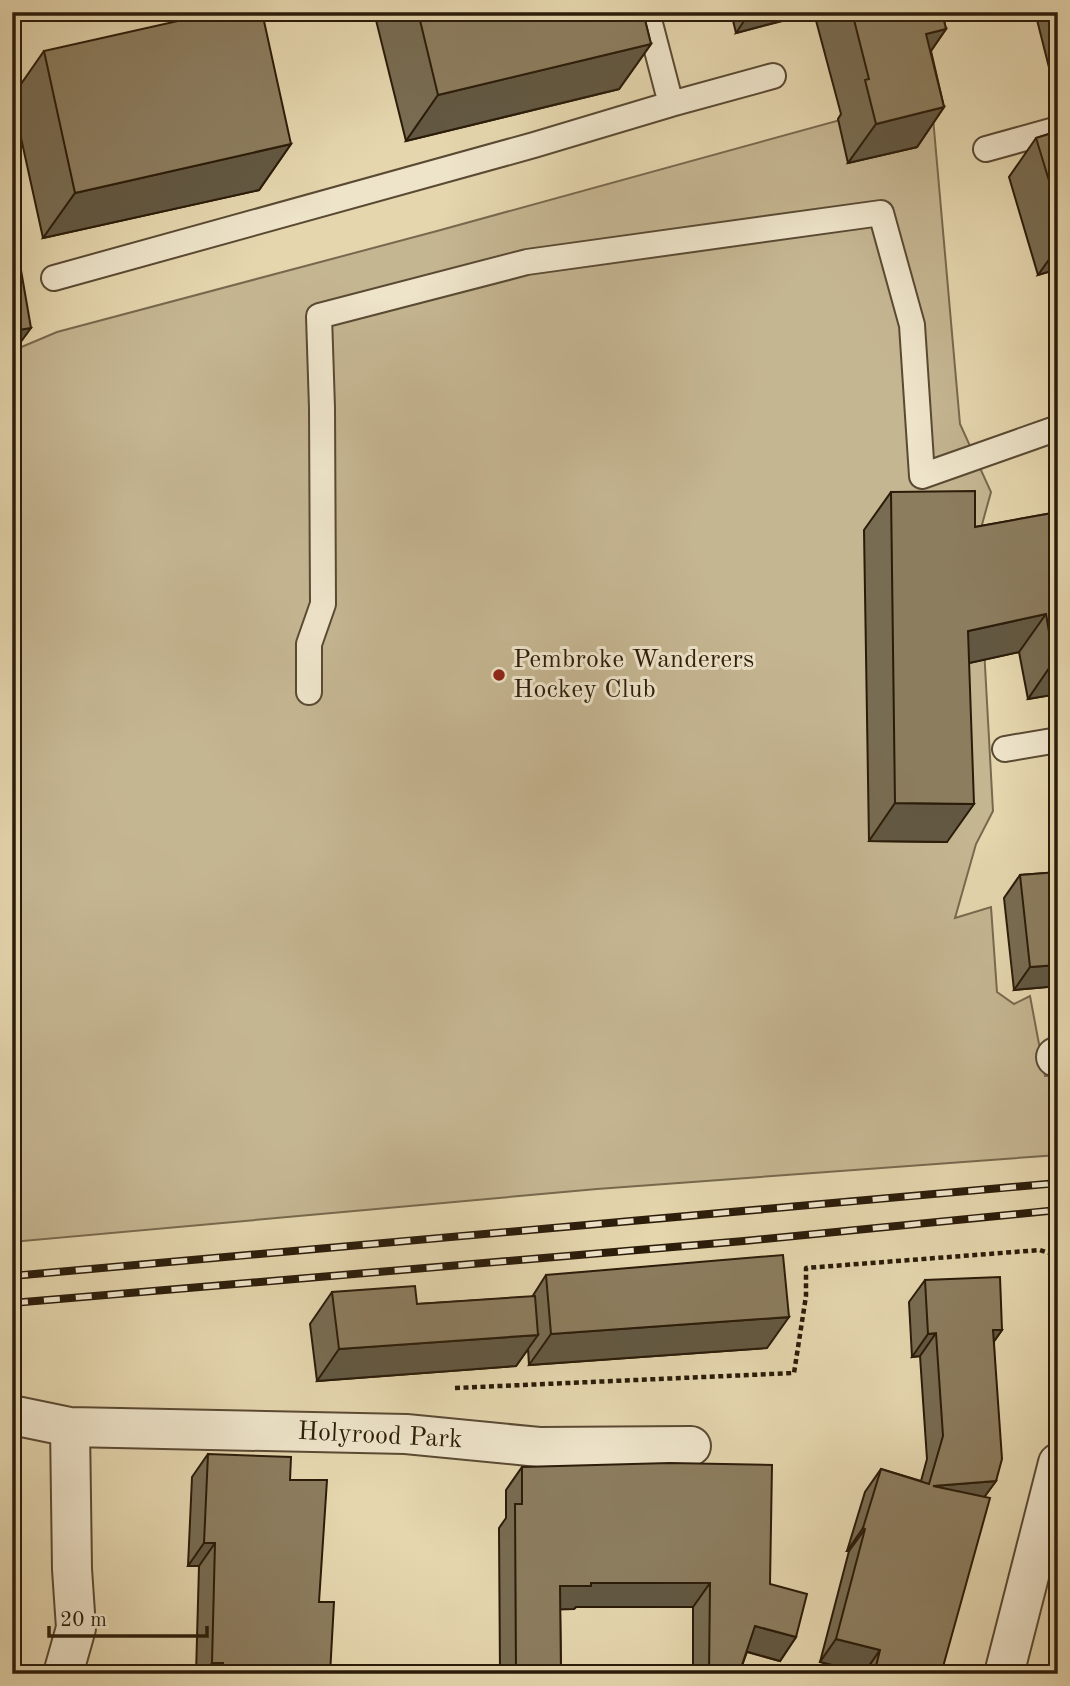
<svg xmlns="http://www.w3.org/2000/svg" width="1070" height="1686" viewBox="0 0 1070 1686" font-family="'Old Standard TT',serif">
  <style>
    .green { fill: #c5b692; stroke: #78694e; stroke-width: 2 }
    .lines { fill: none; stroke-linecap: round; stroke-linejoin: round }
    .service-casing { stroke: #5a4a33; stroke-width: 28 }
    .minor-casing { stroke: #5a4a33; stroke-width: 42 }
    .path { stroke: #2b1c0a; stroke-width: 4.5; stroke-dasharray: 5 3.5; stroke-linecap: butt }
    .service { stroke: #eee4ca; stroke-width: 24 }
    .minor { stroke: #eee4ca; stroke-width: 38 }
    .rail-casing { stroke: #2b1c0a; stroke-width: 8 }
    .rail { stroke: #eee4ca; stroke-width: 5; stroke-dasharray: 16; stroke-linecap: butt }
    .wall { fill: #786c52; stroke: #2b1c0a; stroke-width: 2 }
    .shaded-wall { fill: #625842; stroke: #2b1c0a; stroke-width: 2 }
    .building { fill: #8c7d5f; stroke: #2b1c0a; stroke-width: 2 }
    .poi-dot { fill: #8f2418; stroke: #eee4ca; stroke-width: 2.5 }
    .labels { text-anchor: middle; dominant-baseline: central; stroke-width: 6; stroke-linejoin: round; paint-order: stroke }
    .poi-label { font-size: 26px; fill: #2b1c0a; stroke: #eee4ca; text-anchor: start }
    .street-label { font-size: 26px; fill: #2b1c0a; stroke: #eee4ca }
  </style>
  <rect width="100%" height="100%" fill="#e5d6ae"/>
  <filter id="stains"><feTurbulence type="fractalNoise" baseFrequency=".00286" numOctaves="4"/><feColorMatrix values="0 0 0 0 .2 0 0 0 0 .09 0 0 0 0 .02 0 0 0 .5 -.17"/></filter>
  <radialGradient id="worn" r=".72"><stop offset=".6" stop-color="#630" stop-opacity="0"/><stop offset="1" stop-color="#630" stop-opacity=".3"/></radialGradient>
  <path class="green" d="M931,95L960,424L991,492L978,539L993,811L976,844L955,918L991,907L997,992L1014,1004L1030,996L1045,1076L1058,1075V1155L597,1189L12,1242V351L57,332L437,231Z"/>
  <g class="lines">
    <g class="service-casing">
      <path id="service" d="M671,104L773,76
        M986,149L1058,129
        M54,278L534,145L671,104L647,12
        M309,692V644L323,604L322,408L319,316L527,262L881,213L912,325L922,476L1058,428
        M1005,749L1058,740"/>
    </g>
    <g class="minor-casing">
      <path id="minor" d="M1056,1057H1058
        M12,1415L70,1427L406,1434L539,1447L691,1446
        M63,1674L76,1628L72,1569L70,1427
        M1004,1674L1058,1463"/>
    </g>
    <path class="path" d="M455,1388L794,1373L806,1296V1268L1040,1250L1058,1256"/>
    <use href="#service" class="service"/>
    <use href="#minor" class="minor"/>
    <g class="rail-casing">
      <path id="rail" d="M12,1276L1058,1183
        M12,1303L744,1241L1058,1210"/>
    </g>
    <use href="#rail" class="rail"/>
  </g>
  <path class="wall" d="M374,12H643L651,44L619,89L406,141Z
    M731,12H942L946,29L931,51L944,107L917,147L848,163L838,119L841,114L814,13L736,33Z
    M1035,12H1058V103Z
    M44,51L291,144L259,190L43,238L12,97Z
    M1058,131V269L1038,275L1009,177L1036,138Z
    M891,492L975,527L1058,512V694L1028,699L1019,652L969,663L947,842L869,841L864,530Z
    M1058,872V986L1014,990L1004,898L1020,875Z
    M546,1275L767,1348L529,1365L528,1349L516,1366L317,1381L310,1324L332,1292L417,1304L532,1297Z
    M925,1280L1002,1330L994,1341L996,1481L984,1497L941,1674H864V1673L820,1662L849,1551H847L865,1492L881,1469L921,1481L927,1459L920,1356L912,1357L909,1302Z
    M208,1454L290,1480L319,1602L330,1674H196L199,1566H188L192,1477Z
    M522,1467L770,1584L796,1637L780,1661L747,1652L739,1674H693V1607H576L574,1609H560L561,1672L560,1674H500L499,1528L506,1518V1490Z"/>
  <path class="shaded-wall" d="M750,12H815L736,33Z
    M946,29L919,68L926,34Z
    M651,44L619,89L406,141L438,95Z
    M944,107L917,147L848,163L876,124Z
    M291,144L259,190L43,238L75,193Z
    M1058,247V269L1038,275Z
    M31,328L15,350L12,351V331Z
    M1046,614L1019,652L942,669L968,631Z
    M1058,660V694L1028,699L1054,661Z
    M895,803L974,804L947,842L869,841Z
    M1058,965V986L1014,990L1030,967Z
    M789,1317L767,1348L529,1365L551,1334Z
    M993,1330H1002L986,1353Z
    M936,1333L920,1356L912,1357L928,1334Z
    M538,1335L516,1366L317,1381L339,1349Z
    M996,1481L980,1503L933,1486Z
    M863,1528L865,1529L849,1551H847Z
    M204,1543H215L199,1566H188Z
    M591,1583H710L693,1607H576L574,1609L543,1610L560,1586Z
    M755,1626L796,1637L780,1661L738,1649Z
    M836,1639L880,1650L864,1673L820,1662Z
    M212,1663H223L216,1674H204Z
    M561,1672L560,1674H516V1673Z"/>
  <path class="building" d="M218,12H262L291,144L75,193L44,51Z
    M418,12H643L651,44L438,95Z
    M852,12H942L946,29L926,34L944,107L876,124L865,80L869,79Z
    M1058,131V210L1036,138Z
    M12,218L31,328L12,331Z
    M975,491V527L1058,512V660L1054,661L1046,614L968,631L974,804L895,803L891,492Z
    M1058,872V965L1030,967L1020,875Z
    M783,1255L789,1317L551,1334L546,1275Z
    M1000,1277L1002,1330H993L1002,1459L996,1481L933,1486L990,1498L941,1674H874L880,1650L836,1639L865,1529L863,1528L881,1469L929,1484L943,1436L936,1333L928,1334L925,1280Z
    M415,1286L417,1304L535,1296L538,1335L339,1349L332,1292Z
    M208,1454L291,1457L290,1480H327L319,1602H334L330,1674H223V1663H212L215,1543H204Z
    M670,1463L772,1465L770,1584L807,1594L796,1637L755,1626L739,1674H709L710,1583H591V1586H560L561,1672L516,1673L515,1504H522V1467Z"/>
  <circle class="poi-dot" cx="499" cy="675" r="7"/>
  <g class="labels">
    <g class="poi-label">
      <text x="513" y="660">Pembroke Wanderers<tspan x="513" dy="30">Hockey Club</tspan></text>
    </g>
    <g class="street-label">
      <text transform="translate(380 1436) rotate(3)">Holyrood Park</text>
    </g>
  </g>
  <rect width="1070" height="1686" fill="none" stroke="#e5d6ae" stroke-width="42"/>
  <rect x="14" y="14" width="1042" height="1658" fill="none" stroke="#2b1c0a" stroke-width="3.5"/>
  <rect x="21" y="21" width="1028" height="1644" fill="none" stroke="#2b1c0a" stroke-width="2"/>
  <path d="M49 1626v10h158v-10" fill="none" stroke="#2b1c0a" stroke-width="3.5"/>
  <text x="60" y="1626" font-size="21" fill="#2b1c0a" stroke="#eee4ca" stroke-width="5" paint-order="stroke">20 m</text>
  <rect width="100%" height="100%" filter="url(#stains)"/>
  <rect width="100%" height="100%" fill="url(#worn)"/>
</svg>
